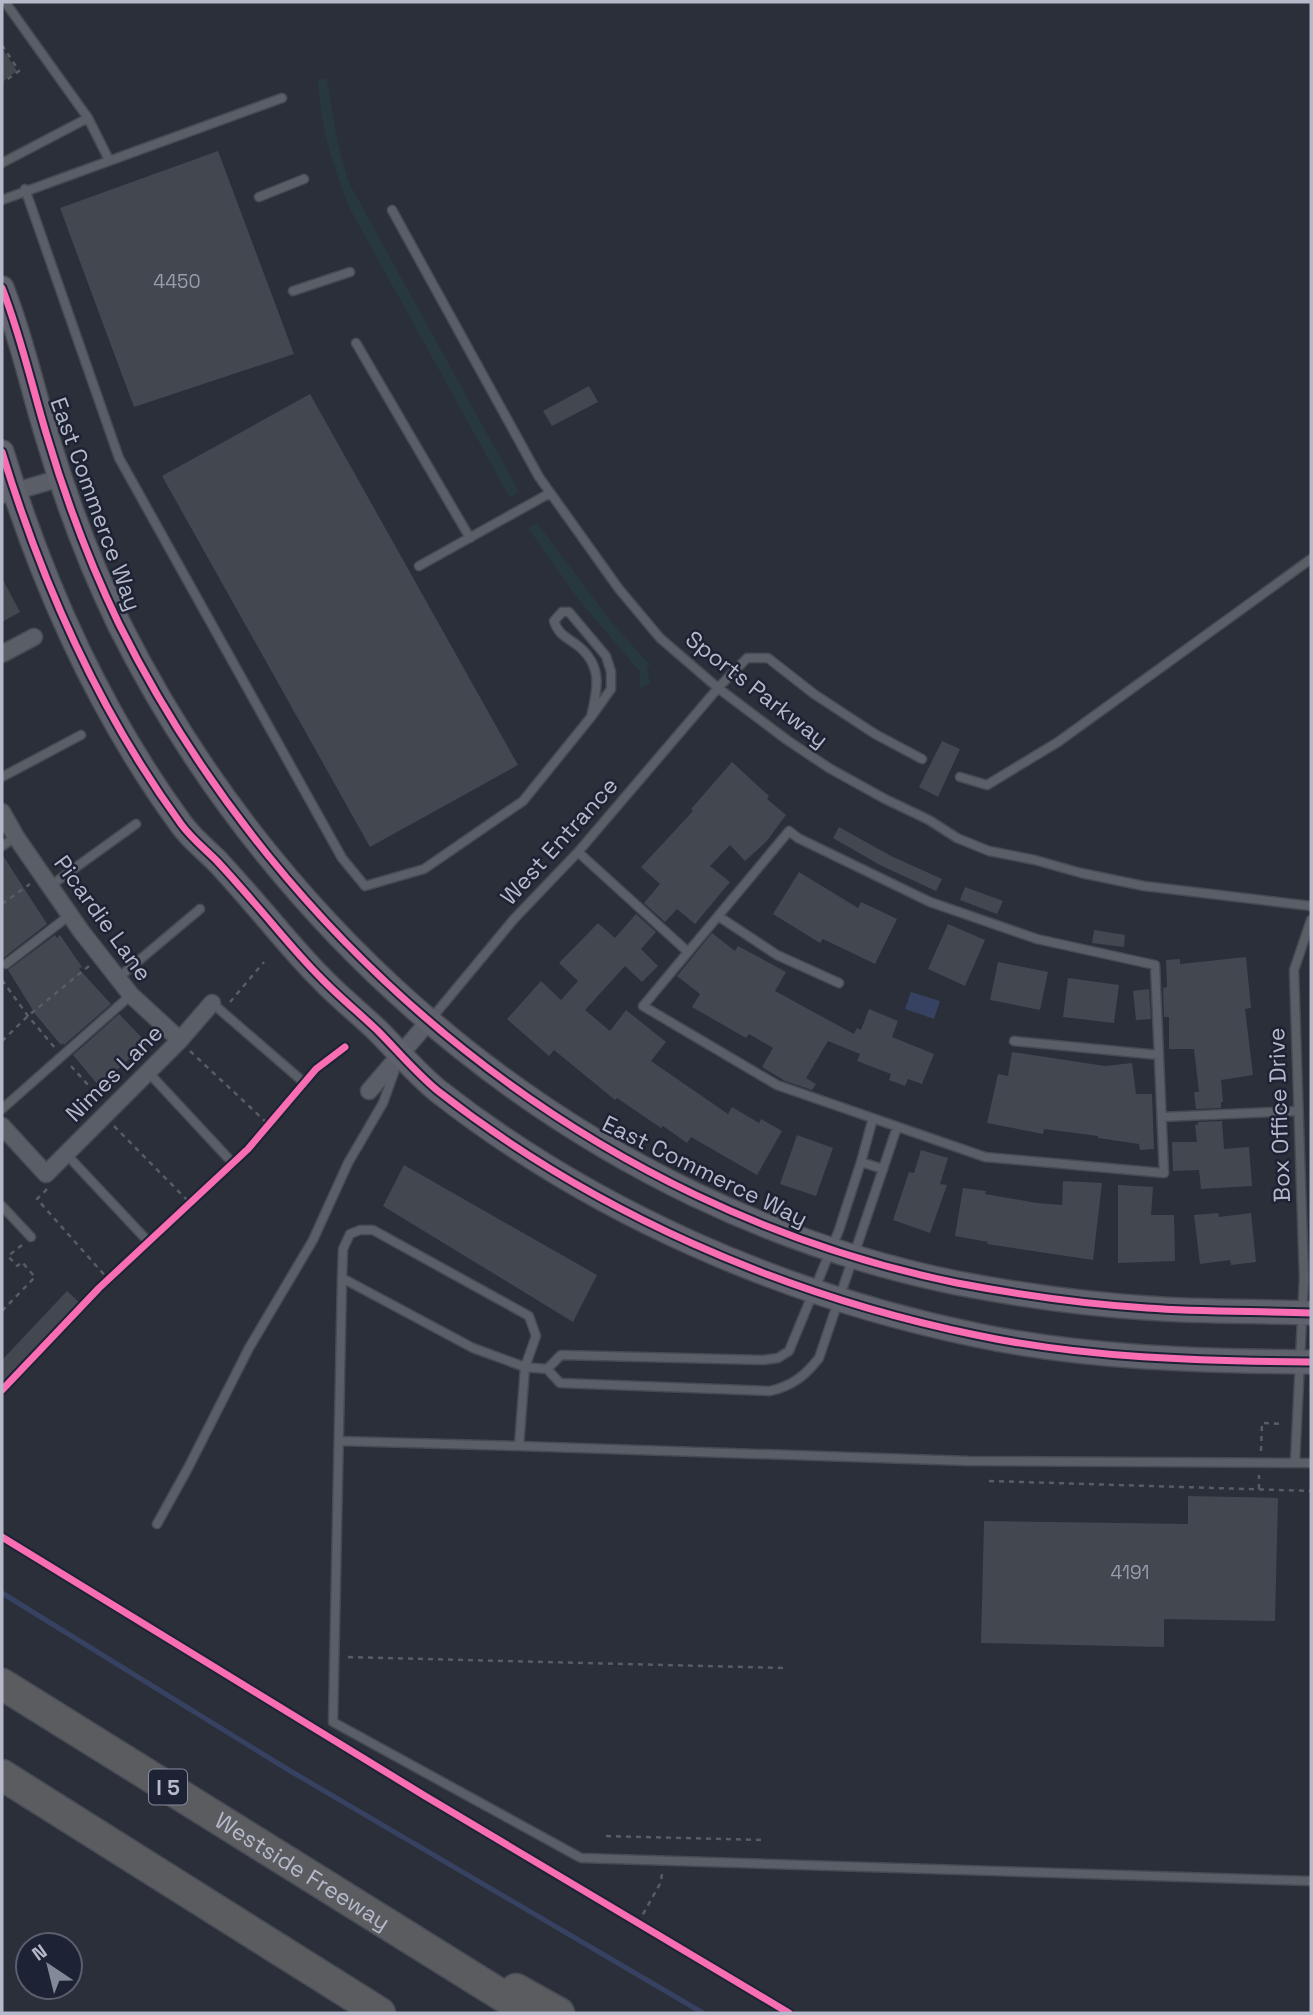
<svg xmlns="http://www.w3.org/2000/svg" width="1313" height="2015" viewBox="0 0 1313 2015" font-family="'Space Grotesk',sans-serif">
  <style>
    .green { fill: #27383f }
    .water { fill: #374262 }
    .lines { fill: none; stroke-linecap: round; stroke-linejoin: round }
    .stream { stroke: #374262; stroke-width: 5 }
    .building { fill: #434750 }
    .lane-casing { stroke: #464a52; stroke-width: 11 }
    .street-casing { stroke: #464a52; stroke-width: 19 }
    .secondary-casing { stroke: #464a52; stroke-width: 26 }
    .highway-casing { stroke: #474b55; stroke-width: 33 }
    .path { stroke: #585c64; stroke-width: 2.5; stroke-dasharray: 5 5; stroke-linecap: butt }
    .lane { stroke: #5a5e67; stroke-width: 8 }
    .street { stroke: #5a5e67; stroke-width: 16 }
    .secondary { stroke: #5f616c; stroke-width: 23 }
    .highway { stroke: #5a5c60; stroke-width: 30 }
    .cycleway-casing { stroke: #1d2334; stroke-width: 11 }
    .cycleway { stroke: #f96db3; stroke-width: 7 }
    .labels { text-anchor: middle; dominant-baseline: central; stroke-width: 5; stroke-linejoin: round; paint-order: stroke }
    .number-label { font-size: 19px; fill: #989cac }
    .shield { fill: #1d2334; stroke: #878c9d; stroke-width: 2 }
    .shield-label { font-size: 21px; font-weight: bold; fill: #b5b9ca }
    .street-label { font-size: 23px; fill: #b5b9ca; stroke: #1d2334 }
  </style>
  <rect width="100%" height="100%" fill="#2a2f39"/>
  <path class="green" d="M318,79H327L337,140L348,181L517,488L518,492L510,498L351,211C333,168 320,126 318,79Z
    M537,523L609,619L650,665L647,668L650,683L640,689V672L578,599L528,528Z"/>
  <path class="water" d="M911,992L940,1001L934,1019L905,1009Z"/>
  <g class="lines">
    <path class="stream" d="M2,1593L287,1769L703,2013"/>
  </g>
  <path class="building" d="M2,48L17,71L2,82Z
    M218,151L294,354L134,407L60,208Z
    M589,386L598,402L552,426L543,411Z
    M310,394L518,765L370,847L162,476Z
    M2,578L20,612L2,622Z
    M942,741L960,749L938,797L919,787Z
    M732,762L769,796L767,799L786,815L766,842L745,861L730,845L710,866L730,882L695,924L677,909L665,922L644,903L660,884L641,867L693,811L691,809Z
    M839,827L891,856L942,879L936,891L880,865L833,838Z
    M2,854L47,924L2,959Z
    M799,872L858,908L861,902L897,919L875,964L823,939L820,943L773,914Z
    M965,887L1003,901L997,914L960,900Z
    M636,914L656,932L641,949L658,966L642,982L625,966L585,1010L610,1031L626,1010L666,1042L651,1061L728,1114L732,1107L759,1123L761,1119L782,1131L757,1175L691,1137L687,1143L663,1126L661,1128L617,1098L615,1100L554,1050L549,1056L507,1019L541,981L561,1000L578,981L559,963L598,923L615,938Z
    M948,924L985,940L965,986L928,969Z
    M1094,930L1125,935L1124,947L1092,943Z
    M712,933L735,951L738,946L786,972L775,991L854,1034L857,1028L861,1030L869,1009L898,1021L892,1037L934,1054L922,1084L908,1079L905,1086L889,1080L891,1074L857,1061L860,1054L828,1041L806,1078L816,1084L812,1090L785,1081L762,1067L773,1048L749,1034L746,1038L692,1007L700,994L677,976Z
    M55,935L57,938L60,935L82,967L79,969L111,1004L64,1045L63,1043L61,1045L36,1015L8,970Z
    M1246,957L1251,1008L1245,1009L1253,1075L1221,1080L1223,1102H1221V1108L1196,1109L1194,1092H1199L1194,1049H1169V1017H1164L1163,988L1167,987L1166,960L1180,959V964Z
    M998,962L1048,972L1040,1010L990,1000Z
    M1068,978L1119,985L1114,1023L1063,1017Z
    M1149,989L1151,1019L1136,1020L1133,991Z
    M119,1014L147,1043L99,1086L73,1055Z
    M1012,1052L1105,1066L1132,1063L1136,1094H1152L1154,1149L1140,1150L1139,1144L1098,1138V1136L1044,1129L1043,1134L987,1123L998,1074L1008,1076Z
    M1222,1121L1224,1149L1249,1147L1252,1186L1201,1189L1199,1170L1173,1171L1172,1142H1197L1195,1125L1198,1124V1122Z
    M797,1135L833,1148L816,1196L780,1184Z
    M921,1150L948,1158L940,1184L947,1185L930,1233L893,1220L909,1172L914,1173Z
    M404,1165L597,1275L573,1322L383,1206Z
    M1063,1181L1102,1183L1093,1260L987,1244L988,1242L955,1236L963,1188L986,1191L985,1194L1037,1203L1062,1205Z
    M1118,1185L1153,1187L1151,1215H1174L1175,1261L1118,1263Z
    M1218,1213L1219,1217L1251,1213L1256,1262L1231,1265L1230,1260L1200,1264L1194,1215Z
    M67,1291L81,1304L2,1387V1360Z
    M1188,1496L1278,1498L1275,1621L1164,1619V1647L981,1643L984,1521L1188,1524Z"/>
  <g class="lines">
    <g class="lane-casing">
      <path id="lane" d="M5,2L88,118L109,160
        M2,163L88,118
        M25,189L119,458L342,858L365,886L424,869L523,801L591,717L611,689V672L606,656L569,612H562L554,621C558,634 566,637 577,645C603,665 598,689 591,717
        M259,197L304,179
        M2,200L282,98
        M392,210L539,477L619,589L660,638L718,688L787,740L829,768L885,799L929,820L957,838L989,851L1035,860L1081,873L1144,886L1311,906
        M293,291L350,272
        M356,343L470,538
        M419,566L550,493
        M2,777L81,735
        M960,777L987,785L1058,742L1311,559
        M789,831L798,838L930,902L1037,939L1155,965L1164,1173L985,1157L777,1085L643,1006Z
        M2,846L16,837
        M578,852L688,952
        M50,886L136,824
        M718,916L777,955L839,983
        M6,964L70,915
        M118,978L200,909
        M212,1003L300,1079
        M431,1019L514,919L578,852L718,688L747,658H768L814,694L875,734L922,759
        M1014,1041L1159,1055
        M148,1072L228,1158
        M2,1109L131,995
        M1162,1117L1297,1111
        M66,1154L144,1237
        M861,1162L873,1118
        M883,1169L897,1127
        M2,1206L31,1237
        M342,1278L343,1249L350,1234L360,1230H373L529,1316L536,1336L525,1367L547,1369L560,1383L770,1391C792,1386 805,1376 819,1358L883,1169L861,1162L839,1230L789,1351L778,1358L763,1360L561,1355L547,1369
        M339,1441L519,1446L525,1367L473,1348L342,1278L333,1722L581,1858L1311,1881
        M519,1446L968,1461L1311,1463
        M1295,1463L1304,1278L1294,970L1311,920
        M157,1524L188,1468L249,1348L313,1240L348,1163L383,1103L396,1067"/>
    </g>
    <g class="street-casing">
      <path id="street" d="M2,495L61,478
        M2,654L34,637
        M2,812L16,837L81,931L131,995L180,1040
        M369,1091L429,1021
        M2,1126L46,1174L180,1040L212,1003"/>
    </g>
    <g class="secondary-casing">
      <path id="secondary" d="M2,288C21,336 32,387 47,436C66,500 90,564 119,624C283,953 594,1209 957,1283C1020,1295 1084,1304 1147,1308C1202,1312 1257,1311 1311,1313
        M2,452C42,583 100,713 181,824C191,838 205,849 217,861C231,876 244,891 257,906C278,930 298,955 320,977C338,996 358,1012 377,1030C397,1050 416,1073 438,1091C594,1213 783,1295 976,1335C1085,1358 1200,1361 1311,1362"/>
    </g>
    <g class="highway-casing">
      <g id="highway">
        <path id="s1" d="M2,1684L530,2013"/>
        <path d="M2,1775L380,2013"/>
        <path d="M516,1989L559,2013"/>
      </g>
    </g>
    <path class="path" d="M2,45L19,71L2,83
      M2,904L30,884
      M2,980L28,1016L55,1048
      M230,1002L264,962
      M2,1041L28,1016L89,966
      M190,1051L266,1122
      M71,1066L97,1095
      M114,1126L190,1203
      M47,1189L37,1199L108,1279
      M2,1311L35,1277L22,1262L17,1266L8,1256L22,1245
      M1261,1451L1262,1423L1284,1424
      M989,1481L1311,1491
      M1259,1489V1475
      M348,1657L786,1668
      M606,1836L762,1840
      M638,1923L661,1882L662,1873"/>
    <use href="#lane" class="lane"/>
    <use href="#street" class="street"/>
    <use href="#secondary" class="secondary"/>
    <use href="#highway" class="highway"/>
    <g class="cycleway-casing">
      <path id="cycleway" d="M2,288C21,336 32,387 47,436C66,500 90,564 119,624C283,953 594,1209 957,1283C1020,1295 1084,1304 1147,1308C1202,1312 1257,1311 1311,1313
        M2,452C42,583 100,713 181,824C191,838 205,849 217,861C231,876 244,891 257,906C278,930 298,955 320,977C338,996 358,1012 377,1030C397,1050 416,1073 438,1091C594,1213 783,1295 976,1335C1085,1358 1200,1361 1311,1362
        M2,1390L99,1288L248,1149L316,1069L345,1047
        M2,1537L425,1796L789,2013"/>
    </g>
    <use href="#cycleway" class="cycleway"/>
  </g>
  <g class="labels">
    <g class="number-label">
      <text x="177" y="281">4450</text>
      <text x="1130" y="1572">4191</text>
    </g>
    <rect class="shield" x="149" y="1769.5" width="38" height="35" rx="5"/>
    <g class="shield-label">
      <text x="168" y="1787">I 5</text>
    </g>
    <g class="street-label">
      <text transform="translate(96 504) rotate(70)">East Commerce Way</text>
      <text transform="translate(757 689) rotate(38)">Sports Parkway</text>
      <text transform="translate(559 841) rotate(-48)">West Entrance</text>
      <text transform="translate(103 918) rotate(54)">Picardie Lane</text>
      <text transform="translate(114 1073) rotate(-45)">Nimes Lane</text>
      <text transform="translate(1279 1115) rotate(-92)">Box Office Drive</text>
      <text transform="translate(705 1171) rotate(26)">East Commerce Way</text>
      <text stroke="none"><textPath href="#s1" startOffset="354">Westside Freeway</textPath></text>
    </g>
  </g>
  <rect width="1313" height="2015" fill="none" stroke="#b5b9ca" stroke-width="7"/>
  <g transform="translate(49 1966) rotate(325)"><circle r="33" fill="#1d2334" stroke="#5a5f70" stroke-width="2"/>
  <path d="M0-5L12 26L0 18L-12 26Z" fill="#848997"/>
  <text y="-10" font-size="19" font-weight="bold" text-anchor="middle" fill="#b5b9ca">N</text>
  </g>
</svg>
